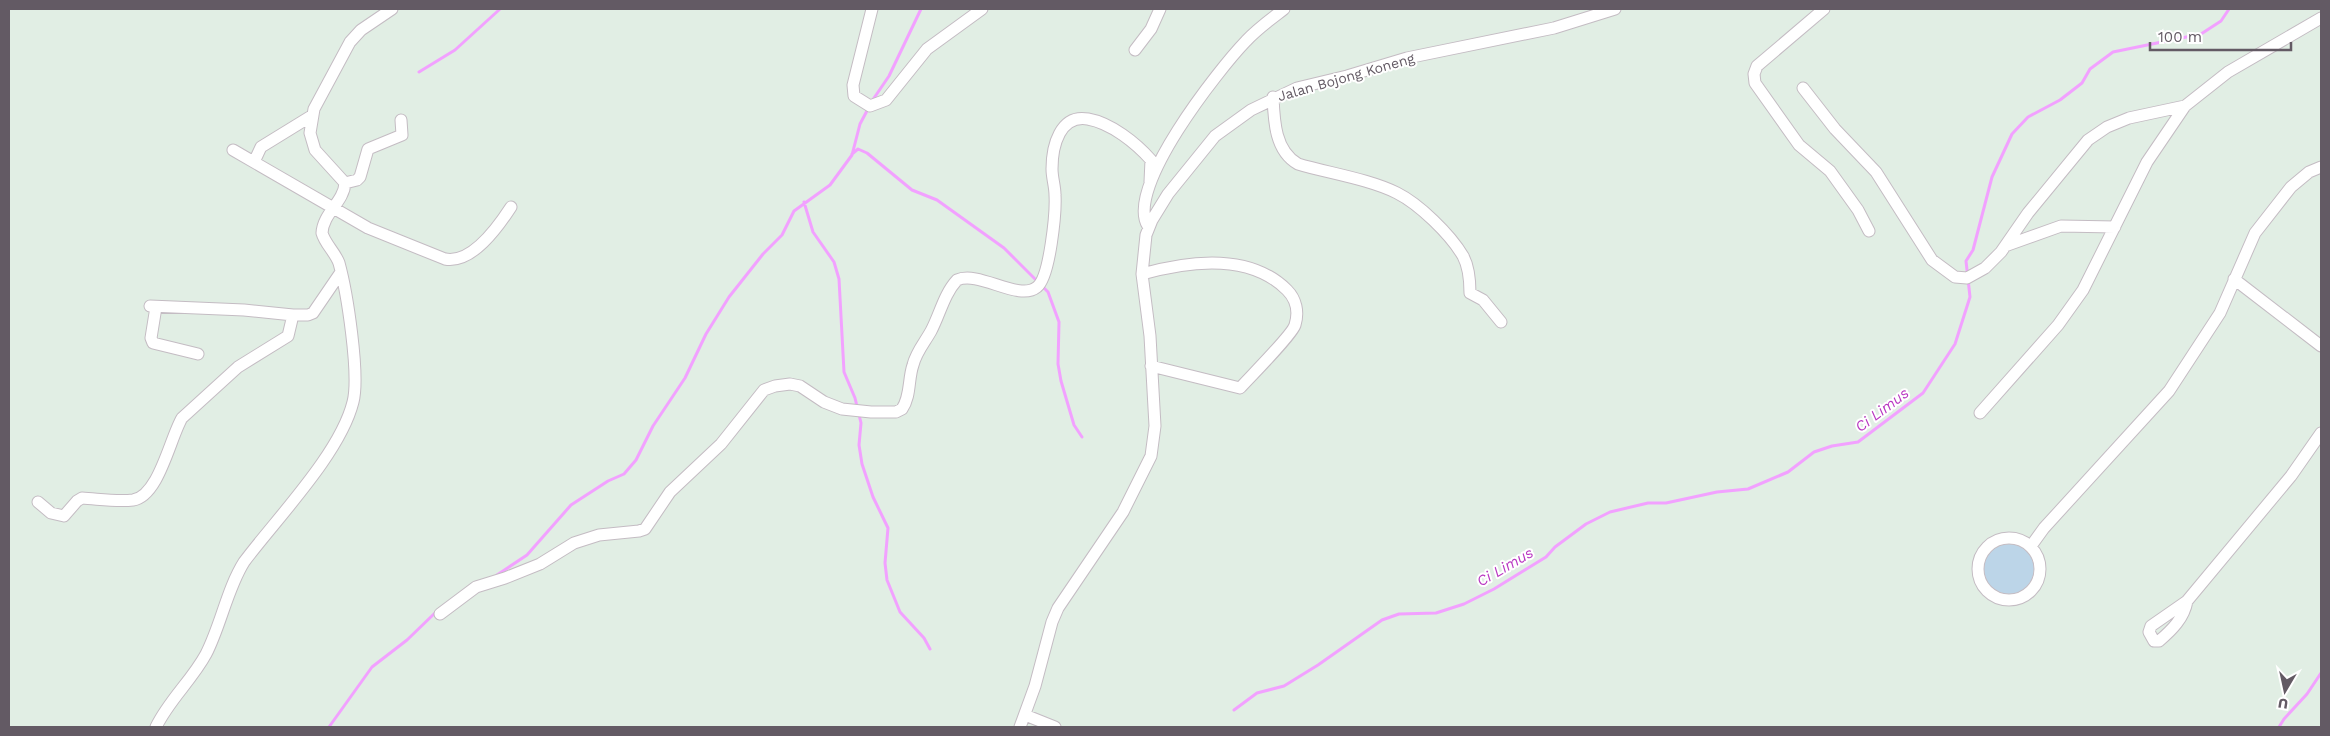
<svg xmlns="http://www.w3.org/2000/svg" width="2330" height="736" viewBox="0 0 2330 736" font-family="'Work Sans',sans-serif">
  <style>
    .green { fill: #bcd5e8 }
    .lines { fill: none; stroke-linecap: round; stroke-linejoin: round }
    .stream { stroke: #f2a1ff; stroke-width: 3 }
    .minor-casing { stroke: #c4bcc3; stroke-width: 13 }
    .minor { stroke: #fff; stroke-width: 11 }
    .labels { text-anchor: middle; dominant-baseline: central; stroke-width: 4; stroke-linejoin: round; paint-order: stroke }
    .street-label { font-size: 14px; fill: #635a64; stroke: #fff }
    .water-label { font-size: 15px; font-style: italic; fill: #b938c2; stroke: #fff }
  </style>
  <rect width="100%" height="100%" fill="#e1eee4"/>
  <path class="green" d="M1984 569a25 25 0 1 1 50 0a25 25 0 1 1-50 0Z"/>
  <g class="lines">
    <path class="stream" d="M419,72L455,50L500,9
      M872,101L889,76L921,9
      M852,154L858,149L867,153L912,190L937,200L1004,248L1048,292L1059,322L1058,364L1061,381L1074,425L1082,437
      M804,202L813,232L834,262L839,279L844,372L855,398L861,423L859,445L862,464L873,497L888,528L885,563L887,580L900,612L924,638L930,649
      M497,575L527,555L571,505L608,481L624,474L636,460L653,426L685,378L706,334L729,297L763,254L782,235L794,211L830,185L852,155L860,124L869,107
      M1234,710L1257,693L1284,686L1318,665L1382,620L1399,614L1436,613L1464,604L1494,589L1546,557L1555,547L1586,524L1610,512L1648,503H1666L1717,492L1748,489L1788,472L1814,452L1832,446L1858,442L1923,393L1955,344L1970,297L1966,261L1973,250L1992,177L2012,134L2028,117L2060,100L2082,83L2090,69L2113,52L2201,34L2221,21L2229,9
      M329,727L372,667L407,640L436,612
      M2279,727L2284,719L2307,694L2321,673"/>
    <g class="minor-casing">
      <path id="minor" d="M872,9L853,85L854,96L870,106L886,100L927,49L982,9
        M1824,9L1757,66L1754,74L1755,83L1799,145L1830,171L1858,210L1869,231
        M1135,50L1151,29L1160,9
        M1803,88L1835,129L1876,172L1932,260L1955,277L1967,278L1985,268L2001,252L2028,213L2088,140L2107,127L2129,118L2185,106L2228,72L2321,18
        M1273,97C1274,121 1275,151 1298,164C1328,173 1369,179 1397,193C1419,204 1450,234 1463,256C1469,267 1470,281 1470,293L1483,300L1501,322
        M233,150L368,228L445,259C472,264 498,227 511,207
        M254,162L261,147L313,115
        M345,183L357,180L360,177L368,149L402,135L401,120
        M1148,226C1124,189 1219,69 1246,41C1257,29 1271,19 1284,9
        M2005,246L2061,226L2115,227
        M1142,274C1188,261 1249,252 1287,290C1296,299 1299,312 1295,325C1292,335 1250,377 1240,388L1151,366
        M2234,279L2321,346
        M150,306L244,310L293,315
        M156,307L151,338L153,343L198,354
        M1980,413L2058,325L2083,290L2147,162L2185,106
        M38,502L51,513L64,516L77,501L82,498C99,499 117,502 133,500C159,496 170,438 182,418L238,367L288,336L293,315H308L313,313L341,272
        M1978 569a31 31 0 1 1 62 0a31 31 0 1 1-62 0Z
        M2031,546L2044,528L2169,391L2220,313L2255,233L2291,187L2309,172L2321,167
        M2187,601C2184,618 2172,630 2159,641H2154L2149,632L2151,626L2187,601L2291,476L2321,433
        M440,614L476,587L505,578L540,564L574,543L599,535L639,531L645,529L670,492L721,444L764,390L775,386L790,384L800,386L824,402L842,409L871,412H896L902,409C911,396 908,379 913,365C916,352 925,342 931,331C940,314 944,294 957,280C979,270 1019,302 1037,287C1050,277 1056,212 1055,195C1055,186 1052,178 1052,169C1052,146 1060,114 1088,119C1111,123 1136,143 1151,160L1150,182
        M1025,715L1055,727
        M156,727C169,700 192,680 206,654C221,625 227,589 244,562C276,519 340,454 353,402C360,375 347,292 339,263C335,252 325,244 322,233C323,213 344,202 345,183L315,150L310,133L314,109L350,42L361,30L392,9
        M1020,727L1035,686L1052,622L1058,608L1123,512L1151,456L1155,426L1150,336L1142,274L1146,235L1152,220L1168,194L1215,136L1251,110L1297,88L1347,76L1407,58L1554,28L1615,9"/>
    </g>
    <use href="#minor" class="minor"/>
  </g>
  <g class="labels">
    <g class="street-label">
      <text transform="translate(1346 77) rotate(-16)">Jalan Bojong Koneng</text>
    </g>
    <g class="water-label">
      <text transform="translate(1882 410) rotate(-37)">Ci Limus</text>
      <text transform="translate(1505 567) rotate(-30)">Ci Limus</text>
    </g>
  </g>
  <rect width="2330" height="736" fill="none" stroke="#635a64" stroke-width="20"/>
  <g transform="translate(2285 691) rotate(189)" stroke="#ffffff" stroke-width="4" paint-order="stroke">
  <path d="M0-4L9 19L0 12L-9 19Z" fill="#635a64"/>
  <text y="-8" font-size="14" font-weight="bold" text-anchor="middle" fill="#635a64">U</text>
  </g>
  <path d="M2150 42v8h141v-8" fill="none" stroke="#635a64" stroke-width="2.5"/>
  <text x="2158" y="42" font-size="15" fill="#635a64" stroke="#ffffff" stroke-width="4" paint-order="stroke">100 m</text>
</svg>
